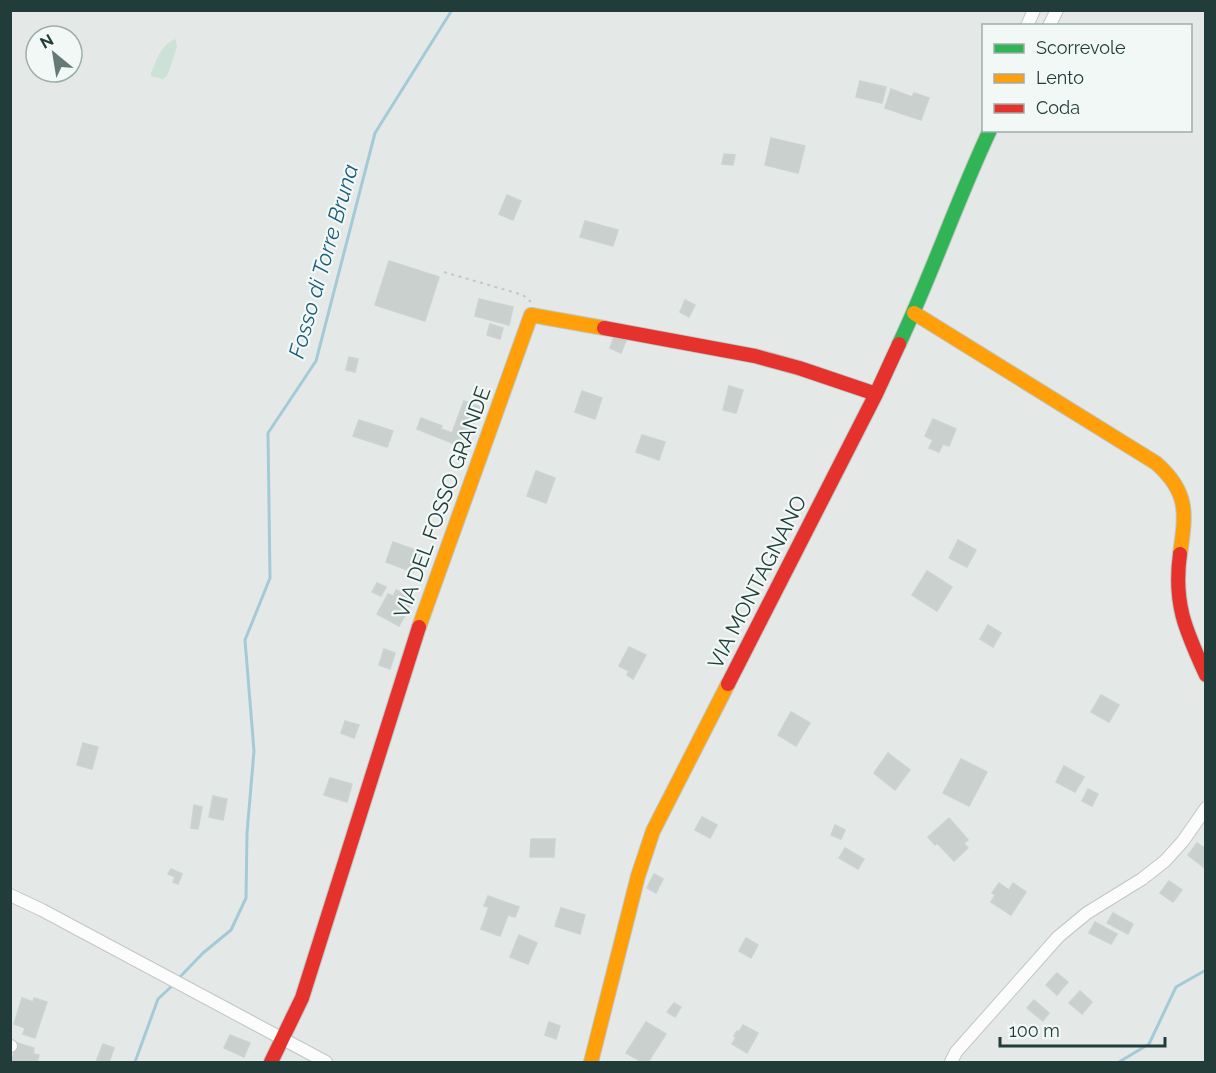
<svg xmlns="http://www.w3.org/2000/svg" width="1216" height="1073" viewBox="0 0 1216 1073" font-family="Raleway,sans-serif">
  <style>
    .green { fill: #cde2d6 }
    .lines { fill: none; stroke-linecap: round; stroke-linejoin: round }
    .stream { stroke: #a4cad8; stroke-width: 3 }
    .building { fill: #cad0ce; stroke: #ccd2d0; stroke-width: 1.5 }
    .street-casing { stroke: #c1c6c4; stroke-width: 14 }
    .fast-casing { stroke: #bfc6c4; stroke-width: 16 }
    .slow-casing { stroke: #bfc6c4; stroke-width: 16 }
    .jam-casing { stroke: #bfc6c4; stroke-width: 16 }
    .path { stroke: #c1c9c8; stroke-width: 2; stroke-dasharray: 3 4.5; stroke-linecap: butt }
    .street { stroke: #fbfcfb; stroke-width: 12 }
    .fast { stroke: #30b455; stroke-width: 14 }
    .slow { stroke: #ff9f0a; stroke-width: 14 }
    .jam { stroke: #e5322d; stroke-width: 14 }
    .labels { text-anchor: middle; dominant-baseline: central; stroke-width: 4.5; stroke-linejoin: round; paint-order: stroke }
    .street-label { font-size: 21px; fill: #213c39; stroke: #f1f8f6 }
    .water-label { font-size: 22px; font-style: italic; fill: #1c5c78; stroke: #f1f8f6 }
  </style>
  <rect width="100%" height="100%" fill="#e4e9e7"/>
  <path class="green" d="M176,39L177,47L167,76L163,79L151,76V73C157,59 161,44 176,39Z"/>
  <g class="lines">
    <path class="stream" d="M178,979L203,953L231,930L246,898L247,833L254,751L245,640L270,578L268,433L316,361L375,133L452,10
      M135,1062L158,999L174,984
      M1119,1062L1149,1044L1176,987L1206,970"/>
  </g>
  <path class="building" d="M860,81L886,87L882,103L856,97Z
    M891,89L912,97L914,93L929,98L921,120L885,108Z
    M771,138L805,146L798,173L765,165Z
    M724,154L735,155L733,165L722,164Z
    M507,195L521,201L513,220L499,214Z
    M585,221L618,230L613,246L580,237Z
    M389,261L439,277L425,321L375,305Z
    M479,299L513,307L509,325L475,316Z
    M685,300L695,305L689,317L680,312Z
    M490,324L503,328L500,339L487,335Z
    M615,334L627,338L621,353L610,348Z
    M349,357L358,359L355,372L346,370Z
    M729,386L743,390L736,413L723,410Z
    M582,391L602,398L595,419L575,412Z
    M464,401L480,407L465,448L417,429L421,418L442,426L441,429L452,433Z
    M933,419L956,429L949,446L943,444L939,452L929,448L933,440L925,436Z
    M359,420L393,431L387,447L353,436Z
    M642,435L665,442L659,460L636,452Z
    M536,471L555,478L546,503L527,496Z
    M958,540L976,550L967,567L949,558Z
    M393,542L421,552L413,572L386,562Z
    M927,571L952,587L937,611L912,595Z
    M377,583L386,587L381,596L372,592Z
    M396,590L414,599L399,626L377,614L388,594L393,596Z
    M988,625L1001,633L993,647L980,639Z
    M629,647L646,655L633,679L627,675L629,671L619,666Z
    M384,649L395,653L390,669L379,665Z
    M1101,695L1119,705L1109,722L1091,712Z
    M791,712L810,723L796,746L778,735Z
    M345,721L359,725L354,738L341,733Z
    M83,743L98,747L92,769L77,765Z
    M888,753L910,770L895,790L874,773Z
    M961,759L987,772L969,806L943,793Z
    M1064,766L1084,777L1075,792L1056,782Z
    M330,778L352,784L347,802L324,795Z
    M1088,789L1098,794L1092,806L1082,801Z
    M213,796L227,799L223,820L209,817Z
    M194,805L202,807L198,829L191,828Z
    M702,817L717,825L710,838L695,830Z
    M949,818L968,840L964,843L968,848L954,861L937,843L935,845L928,837Z
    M835,825L845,830L841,839L831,835Z
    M531,839H555L554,857H530Z
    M1197,843L1206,849V869L1188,855Z
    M845,848L864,859L858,869L839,858Z
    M171,869L182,874L178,884L173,882L175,877L168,874Z
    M654,874L663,879L656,893L647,888Z
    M1169,881L1182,890L1173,902L1160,893Z
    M999,883L1009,890L1013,883L1026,892L1011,915L991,902L995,895L992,893Z
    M488,896L519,907L515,917L508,915L500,936L481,929L489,907L484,906Z
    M561,908L585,915L580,934L555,926Z
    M1113,913L1133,924L1128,934L1107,923Z
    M1095,922L1117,934L1111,944L1089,933Z
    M519,935L537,943L528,964L510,957Z
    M746,938L758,945L751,958L739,951Z
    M1057,973L1068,982L1057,995L1046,985Z
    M1080,991L1092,1002L1082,1014L1069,1003Z
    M22,998L33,1002L34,998L47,1002L35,1038L23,1034L25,1028L14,1024Z
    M1034,1000L1049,1013L1043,1021L1027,1008Z
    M674,1003L681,1007L675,1017L667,1012Z
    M549,1022L560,1026L556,1039L545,1035Z
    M646,1022L666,1034L648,1062H642L626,1053Z
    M743,1025L758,1033L747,1053L732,1044L736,1037L734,1036L737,1031L739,1032Z
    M230,1035L250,1043L244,1057L224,1048Z
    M17,1043L34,1048L33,1054L39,1055L37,1062H11Z
    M103,1044L114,1048L109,1062H96Z"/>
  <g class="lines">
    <g class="street-casing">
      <path id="street" d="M1027,26L1034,10
        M1049,26L1057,10
        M10,895L42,910L326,1062
        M10,1046H11
        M951,1062L956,1052L1058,937L1087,913L1142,879L1165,861L1183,841L1206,808"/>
    </g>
    <g class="fast-casing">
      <path id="fast" d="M899,344C932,274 957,200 990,130"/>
    </g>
    <g class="slow-casing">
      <path id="slow" d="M914,313L1156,463C1189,492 1186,513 1180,554
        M419,627L531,315L604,328
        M591,1062L638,876L653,831L728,684"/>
    </g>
    <g class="jam-casing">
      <path id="jam" d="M604,328L755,356L799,368L876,394
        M1180,554C1173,604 1186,631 1206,675
        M728,684L876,394L899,344
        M271,1062L302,998L419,627"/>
    </g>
    <path class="path" d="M444,272L523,295L531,302"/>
    <use href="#street" class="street"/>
    <use href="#fast" class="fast"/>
    <use href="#slow" class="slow"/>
    <use href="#jam" class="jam"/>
  </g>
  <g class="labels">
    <g class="street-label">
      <text transform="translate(442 502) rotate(-70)">VIA DEL FOSSO GRANDE</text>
      <text transform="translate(757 582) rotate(-63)">VIA MONTAGNANO</text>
    </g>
    <g class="water-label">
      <text transform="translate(323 261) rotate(-74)">Fosso di Torre Bruna</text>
    </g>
  </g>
  <rect width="1216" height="1073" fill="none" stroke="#213c39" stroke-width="24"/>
  <rect x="982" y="24" width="210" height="108" fill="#f1f8f6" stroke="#9eadaa" stroke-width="1.5"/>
  <rect x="994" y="44" width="30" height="9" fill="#30b455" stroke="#9eadaa" stroke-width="1.5"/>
  <text x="1036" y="54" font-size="18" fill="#213c39">Scorrevole</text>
  <rect x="994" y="74" width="30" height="9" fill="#ff9f0a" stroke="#9eadaa" stroke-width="1.5"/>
  <text x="1036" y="84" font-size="18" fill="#213c39">Lento</text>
  <rect x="994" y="104" width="30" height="9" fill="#e5322d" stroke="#9eadaa" stroke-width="1.5"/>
  <text x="1036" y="114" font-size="18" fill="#213c39">Coda</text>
  <g transform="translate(54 54) rotate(330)"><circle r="28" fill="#f1f8f6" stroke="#9eadaa" stroke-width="1.5"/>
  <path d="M0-4.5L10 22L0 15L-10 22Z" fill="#657976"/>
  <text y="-9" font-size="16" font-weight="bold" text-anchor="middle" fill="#213c39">N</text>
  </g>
  <path d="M1000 1037v9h165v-9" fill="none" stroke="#213c39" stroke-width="3"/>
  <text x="1009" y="1037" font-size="18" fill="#213c39" stroke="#f1f8f6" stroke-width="4.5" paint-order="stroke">100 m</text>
</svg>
